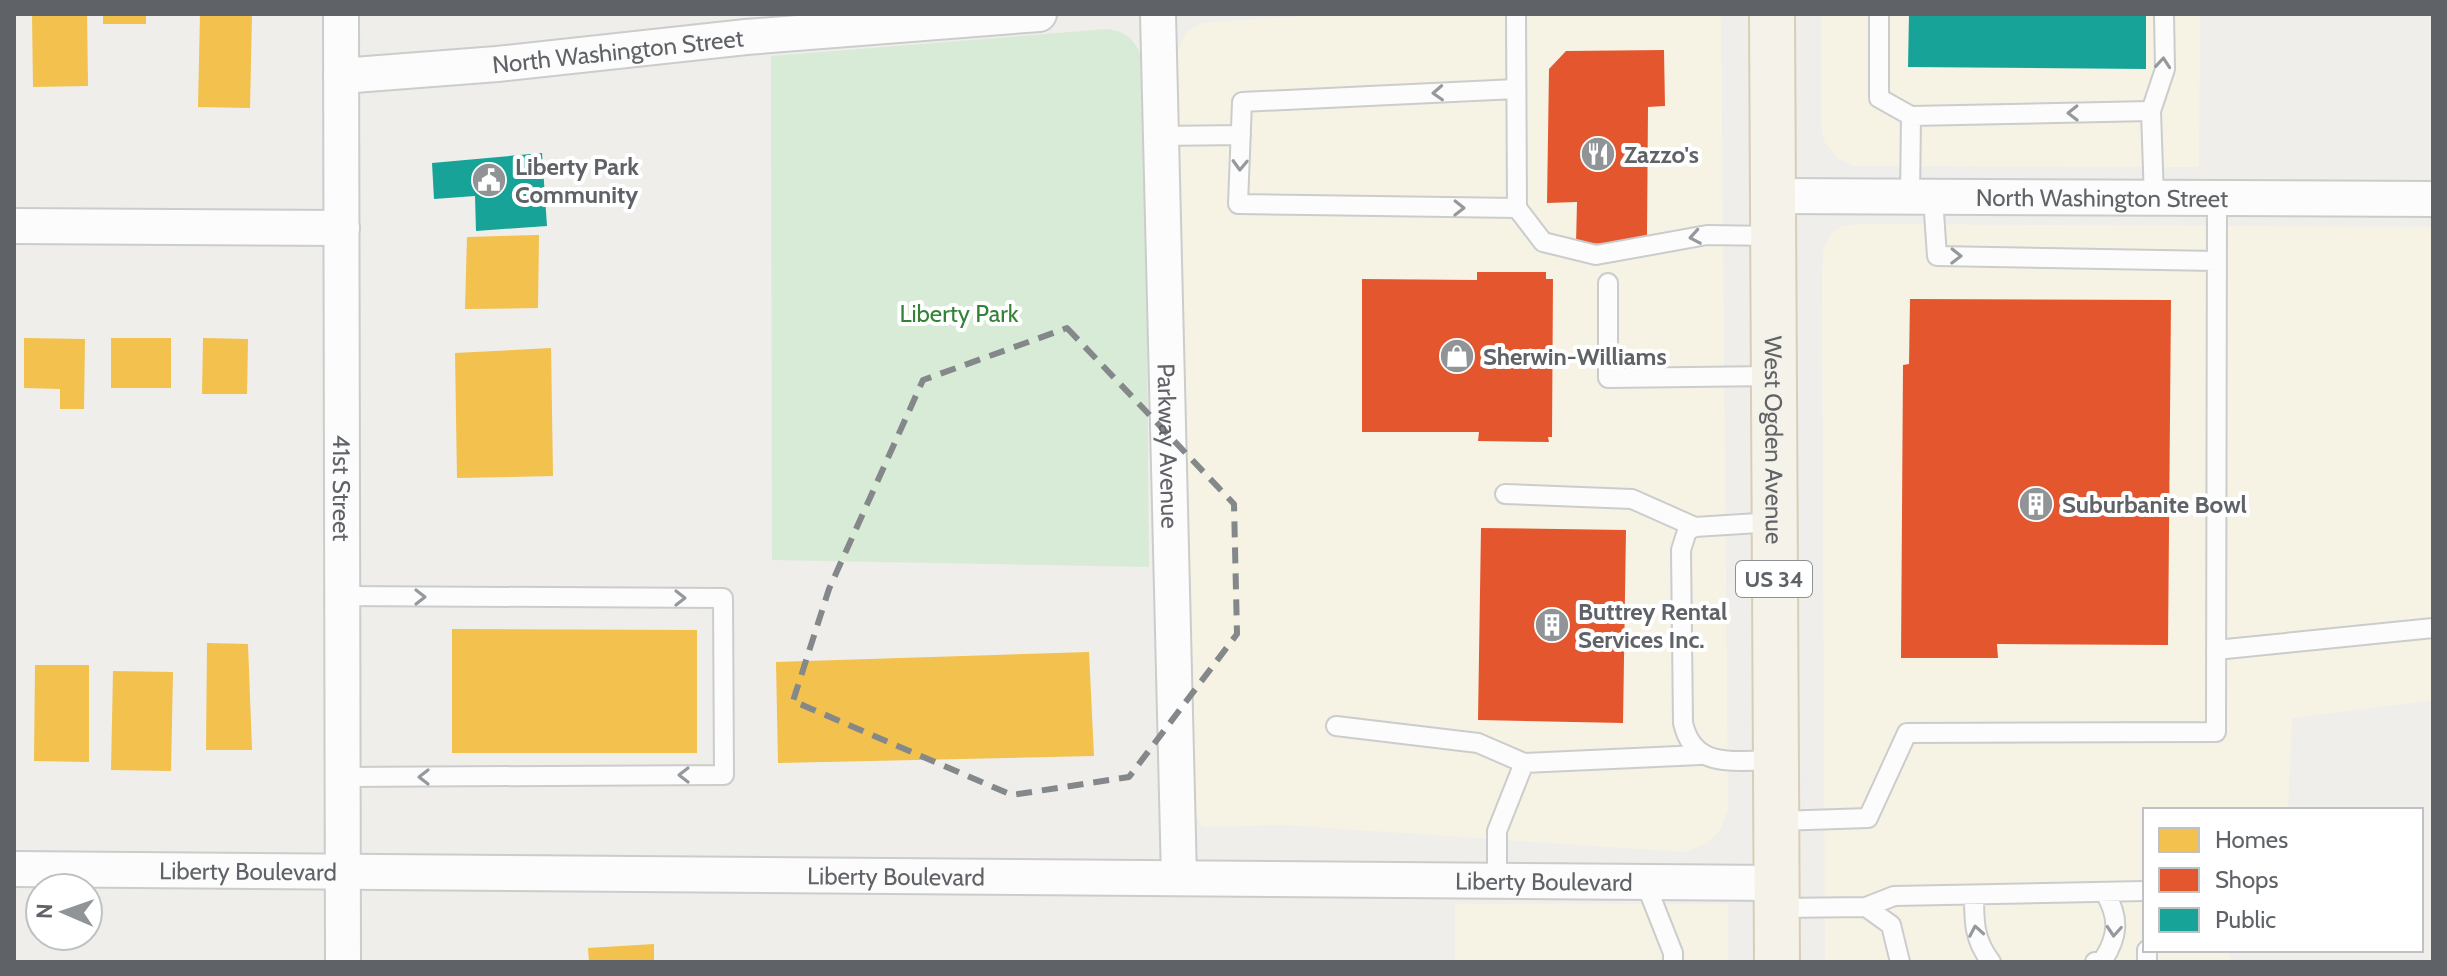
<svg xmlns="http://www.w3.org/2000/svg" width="2447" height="976" viewBox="0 0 2447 976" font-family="Cabin,sans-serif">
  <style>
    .commercial { fill: #f7f3e4 }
    .green { fill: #d8ebd6 }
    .homes { fill: #f2c14e }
    .shops { fill: #e4572e }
    .public { fill: #17a398 }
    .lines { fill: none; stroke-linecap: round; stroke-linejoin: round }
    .service-casing { stroke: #cbcccc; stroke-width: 22 }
    .minor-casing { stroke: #cbcccc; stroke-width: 38 }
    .primary-casing { stroke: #d7ceb8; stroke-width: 48 }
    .service { stroke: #fdfcfc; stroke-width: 18 }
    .minor { stroke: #fdfcfc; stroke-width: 34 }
    .primary { stroke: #f4f2e9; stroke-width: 44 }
    .oneway { stroke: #96999c }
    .marked { fill: none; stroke: #84888a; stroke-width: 6; stroke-dasharray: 16 10; stroke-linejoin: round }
    .labels { text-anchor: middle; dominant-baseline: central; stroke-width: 8; stroke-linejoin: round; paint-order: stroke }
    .shield { fill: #fff; stroke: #8f9295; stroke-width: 2 }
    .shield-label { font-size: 22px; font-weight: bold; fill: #5f6368 }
    .street-label { font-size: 24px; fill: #5f6368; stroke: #fff }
    .poi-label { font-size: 24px; font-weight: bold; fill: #5f6368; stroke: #fff; text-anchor: start }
    .park-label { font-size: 24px; fill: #348238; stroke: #fff }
  </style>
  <rect width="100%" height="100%" fill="#efeeea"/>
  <path class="commercial" d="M1332,14H1718L1721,19L1728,810L1719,832L1705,844L1685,852L1284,825L1202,827L1185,794L1175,55L1186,33L1201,23Z
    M1821,14H2200L2199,167L1854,166L1838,158L1825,143L1821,125Z
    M1865,224L2433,227V700L2292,718L2288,810H2145V950H2230L2229,962H1825L1822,270L1824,247L1832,233L1842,226Z
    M1455,904H1728V962H1455Z"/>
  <path class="green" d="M1107,29C1131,32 1137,44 1145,66L1149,567L772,560L771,56Z"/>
  <path class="homes" d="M32,14H87L88,86L33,87Z
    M103,14H146V24H103Z
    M200,14H252L250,108L198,107Z
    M539,235L538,308L465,309L467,237Z
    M24,338L85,339L84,409H60V389L24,388Z
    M111,338H171V388H111Z
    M203,338L248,339L247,394H202Z
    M551,348L553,476L457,478L455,353Z
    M452,629L697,630V753H452Z
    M207,643L248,644L252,750H206Z
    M1089,652L1094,756L778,763L776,662Z
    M35,665H89V762L34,761Z
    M113,671L173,672L171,771L111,770Z
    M654,944V962H589L588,948Z"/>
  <path class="shops" d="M1664,50L1665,106L1648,107L1647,236L1627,243L1576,244L1577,202L1547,203L1549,69L1566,51Z
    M1477,272H1546V279H1553L1552,437H1548L1549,442L1478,441L1479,432H1362V279L1477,280Z
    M1910,299L2171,300L2168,645L1997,644L1998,658H1901L1903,365L1909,364Z
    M1481,528L1626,530L1623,723L1478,720Z"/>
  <path class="public" d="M1909,14H2146V69L1908,67Z
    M542,153L547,226L476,231L475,196L434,199L432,163Z"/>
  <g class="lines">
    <g class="service-casing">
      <path id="service" d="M1516,14L1517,208L1543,242L1596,255L1707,235L1773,236
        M1879,14V98L1911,116L1910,198
        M1516,89L1242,102L1238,204L1517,208
        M1911,116L2151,111
        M1160,136L1241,135
        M1933,198L1937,256L2217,261
        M2154,199L2151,111L2165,69L2164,14
        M1608,283V378L1773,376
        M1505,494L1632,499L1695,527
        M1774,522L1695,527L1687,531L1681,550L1683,723C1694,771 1735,759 1776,761
        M342,596L723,598L724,775L342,777
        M2216,650L2433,628
        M1336,726L1478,743L1524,763L1700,755
        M1776,821L1868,818L1907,733L2216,732L2217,199
        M1497,881V831L1524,763
        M1645,882L1673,953V962
        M1974,895C1974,922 1974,940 1991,962
        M1866,907L1891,925L1900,962
        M1777,908L1866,907L1894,896L2145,891
        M2095,962L2103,960C2118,937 2120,918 2105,893
        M2147,962V950"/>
    </g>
    <g class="minor-casing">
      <g id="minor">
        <path id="s1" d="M341,14L343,962"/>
        <path id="s2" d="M1158,14L1179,878"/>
        <path id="s3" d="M341,76L497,64L746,37L1039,14"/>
        <path id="s4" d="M1772,196L2433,199"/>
        <path d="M14,226L342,228"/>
        <path id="s5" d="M14,869L1776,883"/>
      </g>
    </g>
    <g class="primary-casing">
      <g id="primary">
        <path id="s6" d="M1772,14L1777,962"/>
      </g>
    </g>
    <use href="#service" class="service"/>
    <use href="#minor" class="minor"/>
    <use href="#primary" class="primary"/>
  </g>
  <defs><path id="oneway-chevron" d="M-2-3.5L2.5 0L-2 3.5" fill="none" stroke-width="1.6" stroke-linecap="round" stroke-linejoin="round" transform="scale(2)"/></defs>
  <g class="oneway">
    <use href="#oneway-chevron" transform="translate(2163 63) rotate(-85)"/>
    <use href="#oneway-chevron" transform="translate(1438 93) rotate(177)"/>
    <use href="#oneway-chevron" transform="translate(2073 113) rotate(179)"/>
    <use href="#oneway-chevron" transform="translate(1240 165) rotate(92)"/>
    <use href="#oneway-chevron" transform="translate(1459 208) rotate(1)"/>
    <use href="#oneway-chevron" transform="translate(1695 237) rotate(170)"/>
    <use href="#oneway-chevron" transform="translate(1956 256) rotate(1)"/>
    <use href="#oneway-chevron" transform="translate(420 597)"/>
    <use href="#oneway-chevron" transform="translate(680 598)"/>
    <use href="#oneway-chevron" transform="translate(684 775) rotate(180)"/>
    <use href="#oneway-chevron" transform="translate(424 777) rotate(180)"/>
    <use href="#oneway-chevron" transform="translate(1976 931) rotate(-100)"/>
    <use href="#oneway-chevron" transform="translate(2114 931) rotate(94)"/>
  </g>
  <path class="marked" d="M1067,328L1234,504L1237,634L1129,777L1012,795L793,701L829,589L923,380Z"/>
  <defs>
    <g id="restaurant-disc" transform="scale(1.8)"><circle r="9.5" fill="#919496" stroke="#fff"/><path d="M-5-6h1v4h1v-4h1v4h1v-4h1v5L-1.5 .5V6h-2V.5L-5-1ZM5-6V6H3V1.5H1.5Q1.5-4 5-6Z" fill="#fff"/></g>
    <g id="civic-disc" transform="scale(1.8)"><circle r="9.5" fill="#919496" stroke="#fff"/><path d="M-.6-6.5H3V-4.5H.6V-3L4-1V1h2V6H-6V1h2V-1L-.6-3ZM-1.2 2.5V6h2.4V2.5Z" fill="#fff"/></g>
    <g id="shop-disc" transform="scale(1.8)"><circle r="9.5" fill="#919496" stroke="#fff"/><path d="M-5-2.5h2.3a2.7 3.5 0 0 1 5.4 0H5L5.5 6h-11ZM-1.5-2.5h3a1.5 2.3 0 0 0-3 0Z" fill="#fff"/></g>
    <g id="building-disc" transform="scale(1.8)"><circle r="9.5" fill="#919496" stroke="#fff"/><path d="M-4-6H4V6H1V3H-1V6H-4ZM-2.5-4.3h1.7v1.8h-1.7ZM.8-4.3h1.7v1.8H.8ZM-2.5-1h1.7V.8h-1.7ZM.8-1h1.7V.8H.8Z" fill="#fff"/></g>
  </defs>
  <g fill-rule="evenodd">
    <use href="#restaurant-disc" x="1598" y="154"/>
    <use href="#civic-disc" x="489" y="180"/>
    <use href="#shop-disc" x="1457" y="356"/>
    <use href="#building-disc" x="2036" y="504"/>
    <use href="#building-disc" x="1552" y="625"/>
  </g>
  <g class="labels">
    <rect class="shield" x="1736" y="561" width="76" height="36" rx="6"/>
    <g class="shield-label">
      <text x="1774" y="579">US 34</text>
    </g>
    <g class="street-label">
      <text stroke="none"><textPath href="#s3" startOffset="278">North Washington Street</textPath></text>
      <text stroke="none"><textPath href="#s4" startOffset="330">North Washington Street</textPath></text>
      <text stroke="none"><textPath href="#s6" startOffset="426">West Ogden Avenue</textPath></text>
      <text stroke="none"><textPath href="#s2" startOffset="432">Parkway Avenue</textPath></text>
      <text stroke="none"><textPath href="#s1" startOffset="474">41st Street</textPath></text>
      <text stroke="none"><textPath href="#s5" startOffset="234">Liberty Boulevard</textPath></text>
      <text stroke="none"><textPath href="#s5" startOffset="882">Liberty Boulevard</textPath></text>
      <text stroke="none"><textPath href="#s5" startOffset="1530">Liberty Boulevard</textPath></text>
    </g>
    <g class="poi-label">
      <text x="1624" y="154">Zazzo's</text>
      <text x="515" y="166">Liberty Park<tspan x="515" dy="28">Community</tspan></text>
      <text x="1483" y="356">Sherwin-Williams</text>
      <text x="2062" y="504">Suburbanite Bowl</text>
      <text x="1578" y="611">Buttrey Rental<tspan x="1578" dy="28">Services Inc.</tspan></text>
    </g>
    <g class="park-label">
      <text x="959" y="313">Liberty Park</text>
    </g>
  </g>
  <rect width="2447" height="976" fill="none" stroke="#5f6368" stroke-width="32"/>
  <rect x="2143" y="808" width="280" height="144" fill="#ffffff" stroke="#bfc1c3" stroke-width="2"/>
  <rect x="2159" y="828" width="40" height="24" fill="#f2c14e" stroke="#bfc1c3" stroke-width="2"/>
  <text x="2215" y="848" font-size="24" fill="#5f6368">Homes</text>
  <rect x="2159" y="868" width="40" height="24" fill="#e4572e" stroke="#bfc1c3" stroke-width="2"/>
  <text x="2215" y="888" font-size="24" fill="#5f6368">Shops</text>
  <rect x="2159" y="908" width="40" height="24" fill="#17a398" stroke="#bfc1c3" stroke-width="2"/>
  <text x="2215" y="928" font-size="24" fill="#5f6368">Public</text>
  <g transform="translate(64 912) rotate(272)"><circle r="38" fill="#ffffff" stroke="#bfc1c3" stroke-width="2"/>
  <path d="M0-6L14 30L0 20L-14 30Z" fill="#919496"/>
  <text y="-12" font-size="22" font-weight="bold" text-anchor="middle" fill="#5f6368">N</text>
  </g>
</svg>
